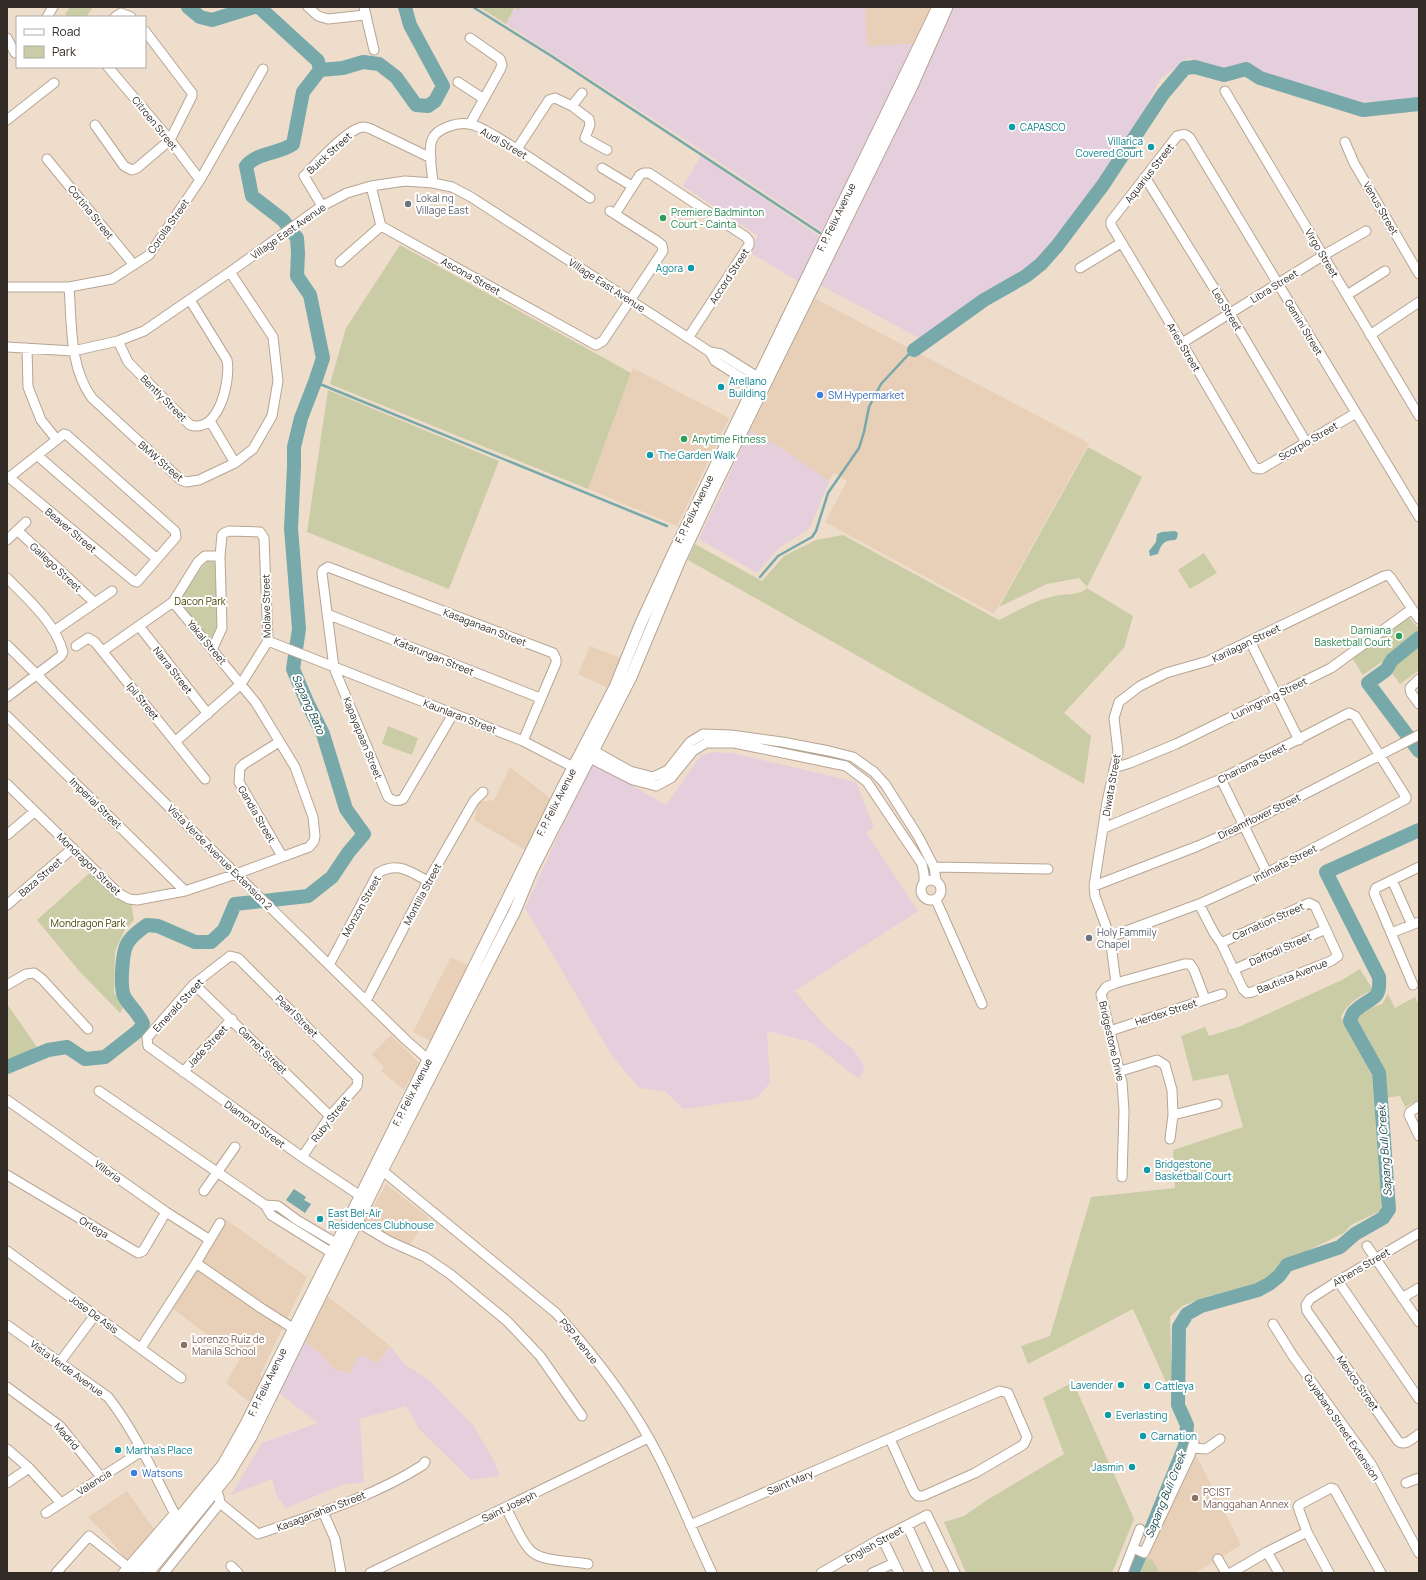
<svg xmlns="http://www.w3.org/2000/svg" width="1426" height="1580" viewBox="0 0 1426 1580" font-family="Manrope,sans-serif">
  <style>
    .built { fill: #e8cfb8 }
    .industrial { fill: #e5cfdc }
    .green { fill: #cacca6 }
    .water { fill: #77a8aa }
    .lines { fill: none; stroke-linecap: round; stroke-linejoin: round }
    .stream { stroke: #77a8aa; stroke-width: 2.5 }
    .river { stroke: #77a8aa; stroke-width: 14 }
    .minor-casing { stroke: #b7a594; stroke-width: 11 }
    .major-casing { stroke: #b7a594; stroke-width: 13 }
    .minor { stroke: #fff; stroke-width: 9 }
    .major { stroke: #fff; stroke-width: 11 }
    .culture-dot { fill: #0f9aa8; stroke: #fff; stroke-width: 1.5 }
    .worship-dot { fill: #6b7280; stroke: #fff; stroke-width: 1.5 }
    .leisure-dot { fill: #2e9e5b; stroke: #fff; stroke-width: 1.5 }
    .shop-dot { fill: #3f7fe0; stroke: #fff; stroke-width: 1.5 }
    .education-dot { fill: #8d6e63; stroke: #fff; stroke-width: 1.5 }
    .labels { text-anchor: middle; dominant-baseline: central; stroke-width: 4; stroke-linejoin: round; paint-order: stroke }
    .street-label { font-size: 10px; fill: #332c26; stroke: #fff }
    .culture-label { font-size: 10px; fill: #0d838f; stroke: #fff; text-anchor: start }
    .worship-label { font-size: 10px; fill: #5b616d; stroke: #fff; text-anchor: start }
    .leisure-label { font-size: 10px; fill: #27864d; stroke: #fff; text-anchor: start }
    .shop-label { font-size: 10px; fill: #366cbe; stroke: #fff; text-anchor: start }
    .park-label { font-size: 10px; fill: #434400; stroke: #fff }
    .education-label { font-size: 10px; fill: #785e54; stroke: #fff; text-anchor: start }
    .water-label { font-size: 11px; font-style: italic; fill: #1c494b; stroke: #fff }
  </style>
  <rect width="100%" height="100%" fill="#efddcb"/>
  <path class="built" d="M865,7H931L913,44L867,46Z
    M814,298L1089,443L994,614L825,522L847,481L834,473L829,481L778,446L750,430Z
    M633,368L729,418L677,526L588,489Z
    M590,646L621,658L608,688L578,674Z
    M510,767L551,799L527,851L474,820L479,802L494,800Z
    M451,957L471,967L434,1043L413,1032Z
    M391,1035L419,1063L404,1090L381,1071L384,1067L372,1054Z
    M386,1184L429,1218L409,1245L394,1243L364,1223Z
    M225,1219L307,1277L260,1375L254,1370L262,1377V1382L249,1402L226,1383L240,1359L173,1309Z
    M327,1296L348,1312L390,1346L376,1364L366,1356L350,1373L335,1370L321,1354L304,1342Z
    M1194,1451L1241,1545L1195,1573H1160L1152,1559L1145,1558L1148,1554Z
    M127,1491L154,1529L127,1561L110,1540L88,1517Z"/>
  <path class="industrial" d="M520,7H865L867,46L913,44L823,232L704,152L506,24L514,8L519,10Z
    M952,7H1419V99L1355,102L1261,74L1249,64L1219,70L1189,58L1160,79L1123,152L1038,257L1021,273L966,304L921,339L820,285Z
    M701,156L820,237L799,282L749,252L758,236L683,186Z
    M750,430L778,446L829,481L810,528L778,549L757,573L699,539Z
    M713,752L732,753L856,782L874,828L866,832L918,911L795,991L828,1029L853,1049L865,1068L859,1079L811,1042L767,1031L770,1083L756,1099L683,1109L665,1091L639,1088L612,1056L525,908L592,762L666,805L701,755Z
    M304,1342L321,1354L335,1370L350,1373L358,1357L366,1356L376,1364L390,1346L406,1366L411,1368L431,1382L473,1425L492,1457L500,1476L471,1480L419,1429L406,1406L360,1419L364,1483L345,1484L286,1508L277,1497L272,1479L231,1495L262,1443L318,1423L279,1393Z"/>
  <path class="green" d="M70,7H93L86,17H68L65,14Z
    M479,7H520L519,10L514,8L506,24Z
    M400,245L631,373L588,489L330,384L346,328Z
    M328,390L499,461L449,589L307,532Z
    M1088,447L1142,477L1087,587L1079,578L1047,584L999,607Z
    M843,535L999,620C1019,610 1038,598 1060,595C1069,594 1080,595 1087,588L1133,616L1124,648L1064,713L1091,736L1084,784L688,560L695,544L762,581L784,556L816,540Z
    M1204,553L1217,573L1190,589L1178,570Z
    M210,559L216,564L219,624L212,643L176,602L201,568Z
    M1408,616L1419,629V670L1400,684L1383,661L1363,675L1352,658Z
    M388,726L418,738L412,755L382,744Z
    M93,870L131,902L134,920L125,929L115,951L114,993L125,1004L120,1013L80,972L37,920Z
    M1360,969L1373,990C1361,995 1346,1004 1341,1017L1372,1076L1382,1203L1381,1208L1378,1212L1351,1225L1344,1233L1284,1262L1259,1286L1224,1296L1212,1295L1182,1306L1170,1317L1171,1357L1176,1404L1133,1309L1028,1364L1021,1346L1050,1336L1091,1197L1175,1188L1173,1150L1243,1127L1228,1074L1193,1081L1181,1036L1205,1027L1209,1036L1241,1026L1342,980Z
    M1388,994L1395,1008L1415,997L1419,1005V1100L1405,1107L1400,1096L1384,1098L1386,1072L1357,1019L1364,1010L1382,1004Z
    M7,1004L37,1047L7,1060Z
    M1073,1382L1134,1519L1112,1573H966L944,1522L964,1516L987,1500L1064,1454L1043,1398Z
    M1145,1558L1152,1559L1160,1573H1134L1140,1559Z"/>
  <path class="water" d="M1175,531L1178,533L1177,538L1175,540C1164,540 1161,544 1158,554L1150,556L1149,551L1156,542L1157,534L1162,532Z
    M294,1189L306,1197L304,1200L311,1204L305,1213L286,1200Z"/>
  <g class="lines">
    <path class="stream" d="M473,7L553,57L820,233
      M315,382L667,526
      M760,577L778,556L812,537L816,531L828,493L859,448L864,432L869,407L881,384L907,356L914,350"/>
    <path class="river" d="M188,7L200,17L212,20L254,7
      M259,7L318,61L320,70
      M320,70L343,68L363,62L379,64L396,77L416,105L428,106L435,101L443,86L410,25L405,7
      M914,350L984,300L1026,276L1041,264L1057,246L1103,185L1163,94L1185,68L1195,67L1224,75L1246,69L1260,78L1363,110L1419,104
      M1419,638L1392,660L1386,670L1368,683L1419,751
      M7,1067L48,1050L67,1047L85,1059L105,1057L138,1031L143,1024C139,1013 129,1006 124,996C120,987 122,953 127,944C131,936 140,930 147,925L158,926L195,942H211L224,930L235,904L308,896L332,877L348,853L364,834L346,809L323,734L307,702L293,669L299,629L291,528L294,467V447L301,418L315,382L323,358L310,295L297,276L298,253L297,238L283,220L252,196L246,166C257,152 279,154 293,144L303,92L320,70
      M1150,1532L1185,1446L1187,1425L1178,1405L1179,1327L1187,1314L1201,1306L1258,1290L1269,1284L1279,1276L1287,1265L1340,1247L1355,1234L1383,1218L1389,1209L1379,1073L1350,1021C1351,1017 1353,1012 1356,1010C1371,996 1381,1002 1379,977L1326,872L1419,830
      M1132,1573L1139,1557"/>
    <g class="minor-casing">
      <path id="minor" d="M308,7L318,16L328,19L365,15
        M364,7L374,50
        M47,17L53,7
        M115,17L121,13L131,17
        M7,38L15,53
        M108,67L170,140L200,180
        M458,82L484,99
        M1225,91L1419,416
        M572,106L582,93
        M7,120L54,83
        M470,124L500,70L502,65L500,59L470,38
        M95,125L124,166L132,170L137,168L170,140L192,96V93L145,31
        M1345,142L1354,163L1419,274
        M517,149L549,100L555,98L572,106L589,119L590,125L585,138L607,150
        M47,159L134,265
        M602,168L632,186
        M1145,177L1230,314L1306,442
        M433,183C432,171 428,150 432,140C436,128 458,122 469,124C478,125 489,133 497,137C529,156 559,177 590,198
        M371,186L381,226L596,345L603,341L663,251L662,245L657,241L610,211
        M322,206L304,176C316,164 344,133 359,128C363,126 367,127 371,129L431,158
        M615,214L640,175L644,173H649L746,237L749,241V245L688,338
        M340,262L381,226
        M1080,268L1121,243
        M7,287H69L112,279L149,255L200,180L263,69
        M69,287C72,324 69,367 92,398L181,480L186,482L199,480L235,463L253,449L272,416L278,381L273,337L230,272
        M1347,295L1385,271
        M1370,335L1419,302
        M118,341L128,362L190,425C219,434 231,380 227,360L190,300
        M1182,343L1324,255L1366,231
        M7,347L73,351L118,341L144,331L230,272L322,206L347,193L371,186L405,181L433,183L452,187L471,197L710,352L721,354L764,381
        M27,348L28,387L41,420L57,440
        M710,352L715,361L759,389
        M1356,413L1261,469L1255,468L1182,343L1111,225V221L1177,136C1183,134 1185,133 1190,138C1266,264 1343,390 1419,517
        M210,421L235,463
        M64,434L67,435L175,531L176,537L137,582L134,581L11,479V476Z
        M38,456L157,559
        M17,530L95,603
        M7,540L26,522
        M7,578C27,598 56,624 63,652L61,656L7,697
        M327,614L540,698
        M139,626L208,714
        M54,631L112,591
        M268,641L523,741L579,770
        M1250,641L1299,740
        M7,645L236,874L406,1040L432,1063
        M76,646L88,638L95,642L205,779
        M103,651L173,602L198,562L205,556H220
        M1419,679L1410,688L1411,693L1419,704
        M453,714L403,799C397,802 393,801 388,797L334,668L322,573L323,570L328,567L553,653L556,659V663L523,741
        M7,716L185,891
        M176,741L241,684L268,641L264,538L260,532L229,531L224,533L222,535L220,556L222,628L213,648
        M279,742L244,764L240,768L239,782L282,856
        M587,747L630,771L653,777L668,770L690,742L703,734L731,735L782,742L829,751L853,757L874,772L885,784L918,836L934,867L936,881
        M584,755L633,780L656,786L671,778L693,751L706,743H734L846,766L867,782L922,864L924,874V883
        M1114,768L1130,763L1176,744L1331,668L1412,609
        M1221,779L1267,873
        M7,784L118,893L129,899L137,900L185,891L236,874L309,847L314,841L315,836L313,817L295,767L256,703L173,602
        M1104,828L1221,779L1349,713L1355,716L1406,797V799L1267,873L1199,904L1110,937
        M7,835L34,812
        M934,867L1048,869
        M921 890a10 10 0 1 1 20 0a10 10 0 1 1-20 0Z
        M1392,880L1412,925
        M1094,886L1198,846L1243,826L1419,735
        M936,900L982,1004
        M1199,904L1214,933L1221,943L1243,989L1247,993L1252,992L1331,961L1338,956L1315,906L1309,903L1221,943
        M7,905L73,848
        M1391,933L1419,922
        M329,965L378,873C398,861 410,872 428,881
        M1233,970L1326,929
        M1116,983L1184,964H1190L1194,970L1205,999
        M194,984L330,1116
        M7,985L26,974L34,973L42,979L88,1029
        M1413,985L1374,893L1376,888L1419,867
        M366,1001L428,881L474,801L483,792
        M1110,1031L1222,994
        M1121,1071L1157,1060L1165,1065L1172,1090L1173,1115L1170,1139
        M183,1072L232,1019
        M99,1091L265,1205L271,1215L332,1253
        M7,1100L166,1212L210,1240
        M1419,1106L1410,1112L1409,1115L1419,1136
        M1173,1115L1217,1104
        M302,1157L330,1116L357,1086L358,1078L238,958L230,956L194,984L147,1038L148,1046L302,1157L365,1199
        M378,1167L556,1313C595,1356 634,1407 660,1459C679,1497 694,1535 712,1573
        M7,1175L138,1253L143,1251L166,1212
        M1122,1177L1124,1111L1122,1082L1101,994L1106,987L1116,983L1110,937L1095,896L1094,886L1107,802L1118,752L1114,718L1119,702L1140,686L1166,673L1208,661L1384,576L1388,575L1391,578L1419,619
        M204,1191L235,1147
        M265,1205L278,1206L297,1220L341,1246
        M352,1219L389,1241L425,1257L450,1274L507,1321L540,1356L582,1416
        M1419,1233L1338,1281L1310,1299L1306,1305L1307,1311L1398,1441C1405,1447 1413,1438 1419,1434
        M1367,1246L1419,1322
        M7,1251L181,1378
        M196,1263L261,1308L299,1332
        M1338,1281L1419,1399
        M1402,1298L1419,1288
        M1273,1324L1293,1356L1371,1464L1419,1553
        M7,1325L108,1397C137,1434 159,1484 181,1526
        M141,1348L196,1263L220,1223
        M60,1362L95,1315
        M7,1387L60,1426L101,1477
        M1193,1448L1206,1449L1220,1439
        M7,1449L29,1468L61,1503
        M7,1483L29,1468
        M1406,1483L1419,1478
        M220,1503L258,1534C314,1515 373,1497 423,1465L425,1462
        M506,1508C512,1519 522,1543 531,1551C542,1562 573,1561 588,1564
        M323,1512L335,1539L341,1573
        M46,1513L142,1451
        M690,1525C793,1480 896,1436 1000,1391L1008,1393L1027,1437L1024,1444L1018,1448L975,1473L923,1496H918L914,1492L890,1439
        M907,1525L929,1573
        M882,1538L899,1573
        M1133,1548L1144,1553L1190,1455L1194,1442
        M1267,1552L1279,1573
        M1218,1559L1226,1573
        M231,1566L238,1573
        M56,1573L89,1536L128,1567
        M123,1573L175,1513
        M164,1573L220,1503L219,1497L216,1490
        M370,1573L648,1438
        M821,1573L882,1538L927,1515L955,1573
        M872,1573L894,1563
        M1123,1573L1140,1529
        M1231,1573L1267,1552L1307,1532
        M1329,1573L1307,1532L1298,1507L1299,1505L1331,1488L1334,1489L1381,1573"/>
    </g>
    <g class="major-casing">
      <path id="major" d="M134,1573L223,1465L246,1424L360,1197L562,789L615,687L641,623L672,556L938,7
        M148,1573L228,1475L251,1437L382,1171L515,911L532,870L631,677L680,560L711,494L912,86L947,7"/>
    </g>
    <use href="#minor" class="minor"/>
    <use href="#major" class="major"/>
  </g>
  <g class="culture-dot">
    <circle cx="1012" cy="127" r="4"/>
    <circle cx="1151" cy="147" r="4"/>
    <circle cx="691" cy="268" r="4"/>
    <circle cx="721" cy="387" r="4"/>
    <circle cx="650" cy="455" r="4"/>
    <circle cx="1147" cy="1170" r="4"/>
    <circle cx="320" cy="1219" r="4"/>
    <circle cx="1121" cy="1385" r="4"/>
    <circle cx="1147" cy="1386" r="4"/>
    <circle cx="1108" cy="1415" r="4"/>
    <circle cx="1143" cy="1436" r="4"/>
    <circle cx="118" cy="1450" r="4"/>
    <circle cx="1132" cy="1467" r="4"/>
  </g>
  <g class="worship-dot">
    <circle cx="408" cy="204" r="4"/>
    <circle cx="1089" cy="938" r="4"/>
  </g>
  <g class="leisure-dot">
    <circle cx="663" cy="218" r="4"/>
    <circle cx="684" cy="439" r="4"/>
    <circle cx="1399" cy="636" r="4"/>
  </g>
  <g class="shop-dot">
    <circle cx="820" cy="395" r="4"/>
    <circle cx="134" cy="1473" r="4"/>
  </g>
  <g class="education-dot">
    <circle cx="184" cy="1345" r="4"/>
    <circle cx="1195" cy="1498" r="4"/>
  </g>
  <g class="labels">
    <g class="street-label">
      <text transform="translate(155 123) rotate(51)">Citroen Street</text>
      <text transform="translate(504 143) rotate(30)">Audi Street</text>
      <text transform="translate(329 153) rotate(-42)">Buick Street</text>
      <text transform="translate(1149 173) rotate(-52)">Aquarius Street</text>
      <text transform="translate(1381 208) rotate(60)">Venus Street</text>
      <text transform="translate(91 212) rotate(51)">Cortina Street</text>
      <text transform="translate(836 217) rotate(-64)">F. P. Felix Avenue</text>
      <text transform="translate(168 226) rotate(-55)">Corolla Street</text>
      <text transform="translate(288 231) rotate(-35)">Village East Avenue</text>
      <text transform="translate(1322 253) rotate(59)">Virgo Street</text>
      <text transform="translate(471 276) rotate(29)">Ascona Street</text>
      <text transform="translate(729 276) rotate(-57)">Accord Street</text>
      <text transform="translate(607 285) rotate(33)">Village East Avenue</text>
      <text transform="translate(1274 286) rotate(-32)">Libra Street</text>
      <text transform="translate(1227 309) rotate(59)">Leo Street</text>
      <text transform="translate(1304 327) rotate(59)">Gemini Street</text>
      <text transform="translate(1184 347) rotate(59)">Aries Street</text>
      <text transform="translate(164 398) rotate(45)">Bently Street</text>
      <text transform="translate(1308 441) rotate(-30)">Scorpio Street</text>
      <text transform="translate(161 461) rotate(41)">BMW Street</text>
      <text transform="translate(694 509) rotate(-64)">F. P. Felix Avenue</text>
      <text transform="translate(71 530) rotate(40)">Beaver Street</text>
      <text transform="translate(56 567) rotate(43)">Gallego Street</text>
      <text transform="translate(266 606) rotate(-91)">Molave Street</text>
      <text transform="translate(485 627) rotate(21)">Kasaganaan Street</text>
      <text transform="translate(207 642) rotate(50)">Yakal Street</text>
      <text transform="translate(1246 643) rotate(-26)">Karilagan Street</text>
      <text transform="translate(434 656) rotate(22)">Katarungan Street</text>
      <text transform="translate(173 670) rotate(52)">Narra Street</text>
      <text transform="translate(1269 698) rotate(-26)">Luningning Street</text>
      <text transform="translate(143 701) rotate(51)">Ipil Street</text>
      <text transform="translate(460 716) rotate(21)">Kaunlaran Street</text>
      <text transform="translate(363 738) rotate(68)">Kapayapaan Street</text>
      <text transform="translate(1252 763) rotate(-27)">Charisma Street</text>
      <text transform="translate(1111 785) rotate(-80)">Diwata Street</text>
      <text transform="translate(556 802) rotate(-63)">F. P. Felix Avenue</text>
      <text transform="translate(96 803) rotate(44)">Imperial Street</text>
      <text transform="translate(257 814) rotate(60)">Gandia Street</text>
      <text transform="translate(1259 816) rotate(-26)">Dreamflower Street</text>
      <text transform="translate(220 857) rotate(45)">Vista Verde Avenue Extension 2</text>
      <text transform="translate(1285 863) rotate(-27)">Intimate Street</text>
      <text transform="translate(89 864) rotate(44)">Mondragon Street</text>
      <text transform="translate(40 877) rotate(-41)">Baza Street</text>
      <text transform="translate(422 894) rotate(-62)">Montilla Street</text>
      <text transform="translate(361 906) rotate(-61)">Monzon Street</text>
      <text transform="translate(1268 921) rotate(-24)">Carnation Street</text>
      <text transform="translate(1280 949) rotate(-24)">Daffodil Street</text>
      <text transform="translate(1292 976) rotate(-22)">Bautista Avenue</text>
      <text transform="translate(178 1005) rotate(-47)">Emerald Street</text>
      <text transform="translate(1166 1012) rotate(-18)">Herdex Street</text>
      <text transform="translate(297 1016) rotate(45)">Pearl Street</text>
      <text transform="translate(1112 1041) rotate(77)">Bridgestone Drive</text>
      <text transform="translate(207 1046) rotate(-47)">Jade Street</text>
      <text transform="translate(263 1050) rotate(44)">Garnet Street</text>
      <text transform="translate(412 1092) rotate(-63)">F. P. Felix Avenue</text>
      <text transform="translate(330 1119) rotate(-52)">Ruby Street</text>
      <text transform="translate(255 1124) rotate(36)">Diamond Street</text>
      <text transform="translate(108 1171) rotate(36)">Villoria</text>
      <text transform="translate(94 1227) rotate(31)">Ortega</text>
      <text transform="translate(1361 1267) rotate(-31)">Athens Street</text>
      <text transform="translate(94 1314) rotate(36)">Jose De Asis</text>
      <text transform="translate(579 1341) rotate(51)">PSP Avenue</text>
      <text transform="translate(67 1368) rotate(36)">Vista Verde Avenue</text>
      <text transform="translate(267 1382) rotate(-64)">F. P. Felix Avenue</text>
      <text transform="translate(1358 1383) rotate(55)">Mexico Street</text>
      <text transform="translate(1342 1427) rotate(56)">Guyabano Street Extension</text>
      <text transform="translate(67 1436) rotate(49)">Madrid</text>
      <text transform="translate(94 1482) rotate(-33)">Valencia</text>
      <text transform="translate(790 1482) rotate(-23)">Saint Mary</text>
      <text transform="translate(509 1506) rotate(-26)">Saint Joseph</text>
      <text transform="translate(321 1511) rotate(-21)">Kasaganahan Street</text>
      <text transform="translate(874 1544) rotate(-29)">English Street</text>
    </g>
    <g class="culture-label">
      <text x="1020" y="127">CAPASCO</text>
      <text x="1143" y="141" text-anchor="end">Villarica<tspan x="1143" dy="12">Covered Court</tspan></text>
      <text x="683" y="268" text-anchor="end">Agora</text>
      <text x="729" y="381">Arellano<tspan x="729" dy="12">Building</tspan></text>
      <text x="658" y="455">The Garden Walk</text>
      <text x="1155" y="1164">Bridgestone<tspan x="1155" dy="12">Basketball Court</tspan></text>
      <text x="328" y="1213">East Bel-Air<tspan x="328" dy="12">Residences Clubhouse</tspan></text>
      <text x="1113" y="1385" text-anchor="end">Lavender</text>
      <text x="1155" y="1386">Cattleya</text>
      <text x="1116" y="1415">Everlasting</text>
      <text x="1151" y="1436">Carnation</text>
      <text x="126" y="1450">Martha's Place</text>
      <text x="1124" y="1467" text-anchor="end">Jasmin</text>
    </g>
    <g class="worship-label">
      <text x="416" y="198">Lokal ng<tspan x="416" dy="12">Village East</tspan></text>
      <text x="1097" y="932">Holy Fammily<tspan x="1097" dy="12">Chapel</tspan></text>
    </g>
    <g class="leisure-label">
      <text x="671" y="212">Premiere Badminton<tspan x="671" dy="12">Court - Cainta</tspan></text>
      <text x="692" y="439">Anytime Fitness</text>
      <text x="1391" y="630" text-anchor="end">Damiana<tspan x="1391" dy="12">Basketball Court</tspan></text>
    </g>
    <g class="shop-label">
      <text x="828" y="395">SM Hypermarket</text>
      <text x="142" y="1473">Watsons</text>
    </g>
    <g class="park-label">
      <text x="200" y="601">Dacon Park</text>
      <text x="88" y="923">Mondragon Park</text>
    </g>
    <g class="education-label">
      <text x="192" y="1339">Lorenzo Ruiz de<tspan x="192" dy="12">Manila School</tspan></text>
      <text x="1203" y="1492">PCIST<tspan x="1203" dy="12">Manggahan Annex</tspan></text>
    </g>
    <g class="water-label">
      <text transform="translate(309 704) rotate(66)">Sapang Bato</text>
      <text transform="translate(1384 1151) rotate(-94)">Sapang Buli Creek</text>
      <text transform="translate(1165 1495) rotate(-68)">Sapang Buli Creek</text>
    </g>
  </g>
  <rect width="1426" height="1580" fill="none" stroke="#332c26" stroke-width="16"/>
  <rect x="16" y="16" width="130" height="52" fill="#ffffff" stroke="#adaba8"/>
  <rect x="24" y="29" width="20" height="6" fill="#ffffff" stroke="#adaba8"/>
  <text x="52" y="36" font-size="12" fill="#332c26">Road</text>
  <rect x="24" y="46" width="20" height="12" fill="#cacca6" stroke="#adaba8"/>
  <text x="52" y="56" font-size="12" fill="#332c26">Park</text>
</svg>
